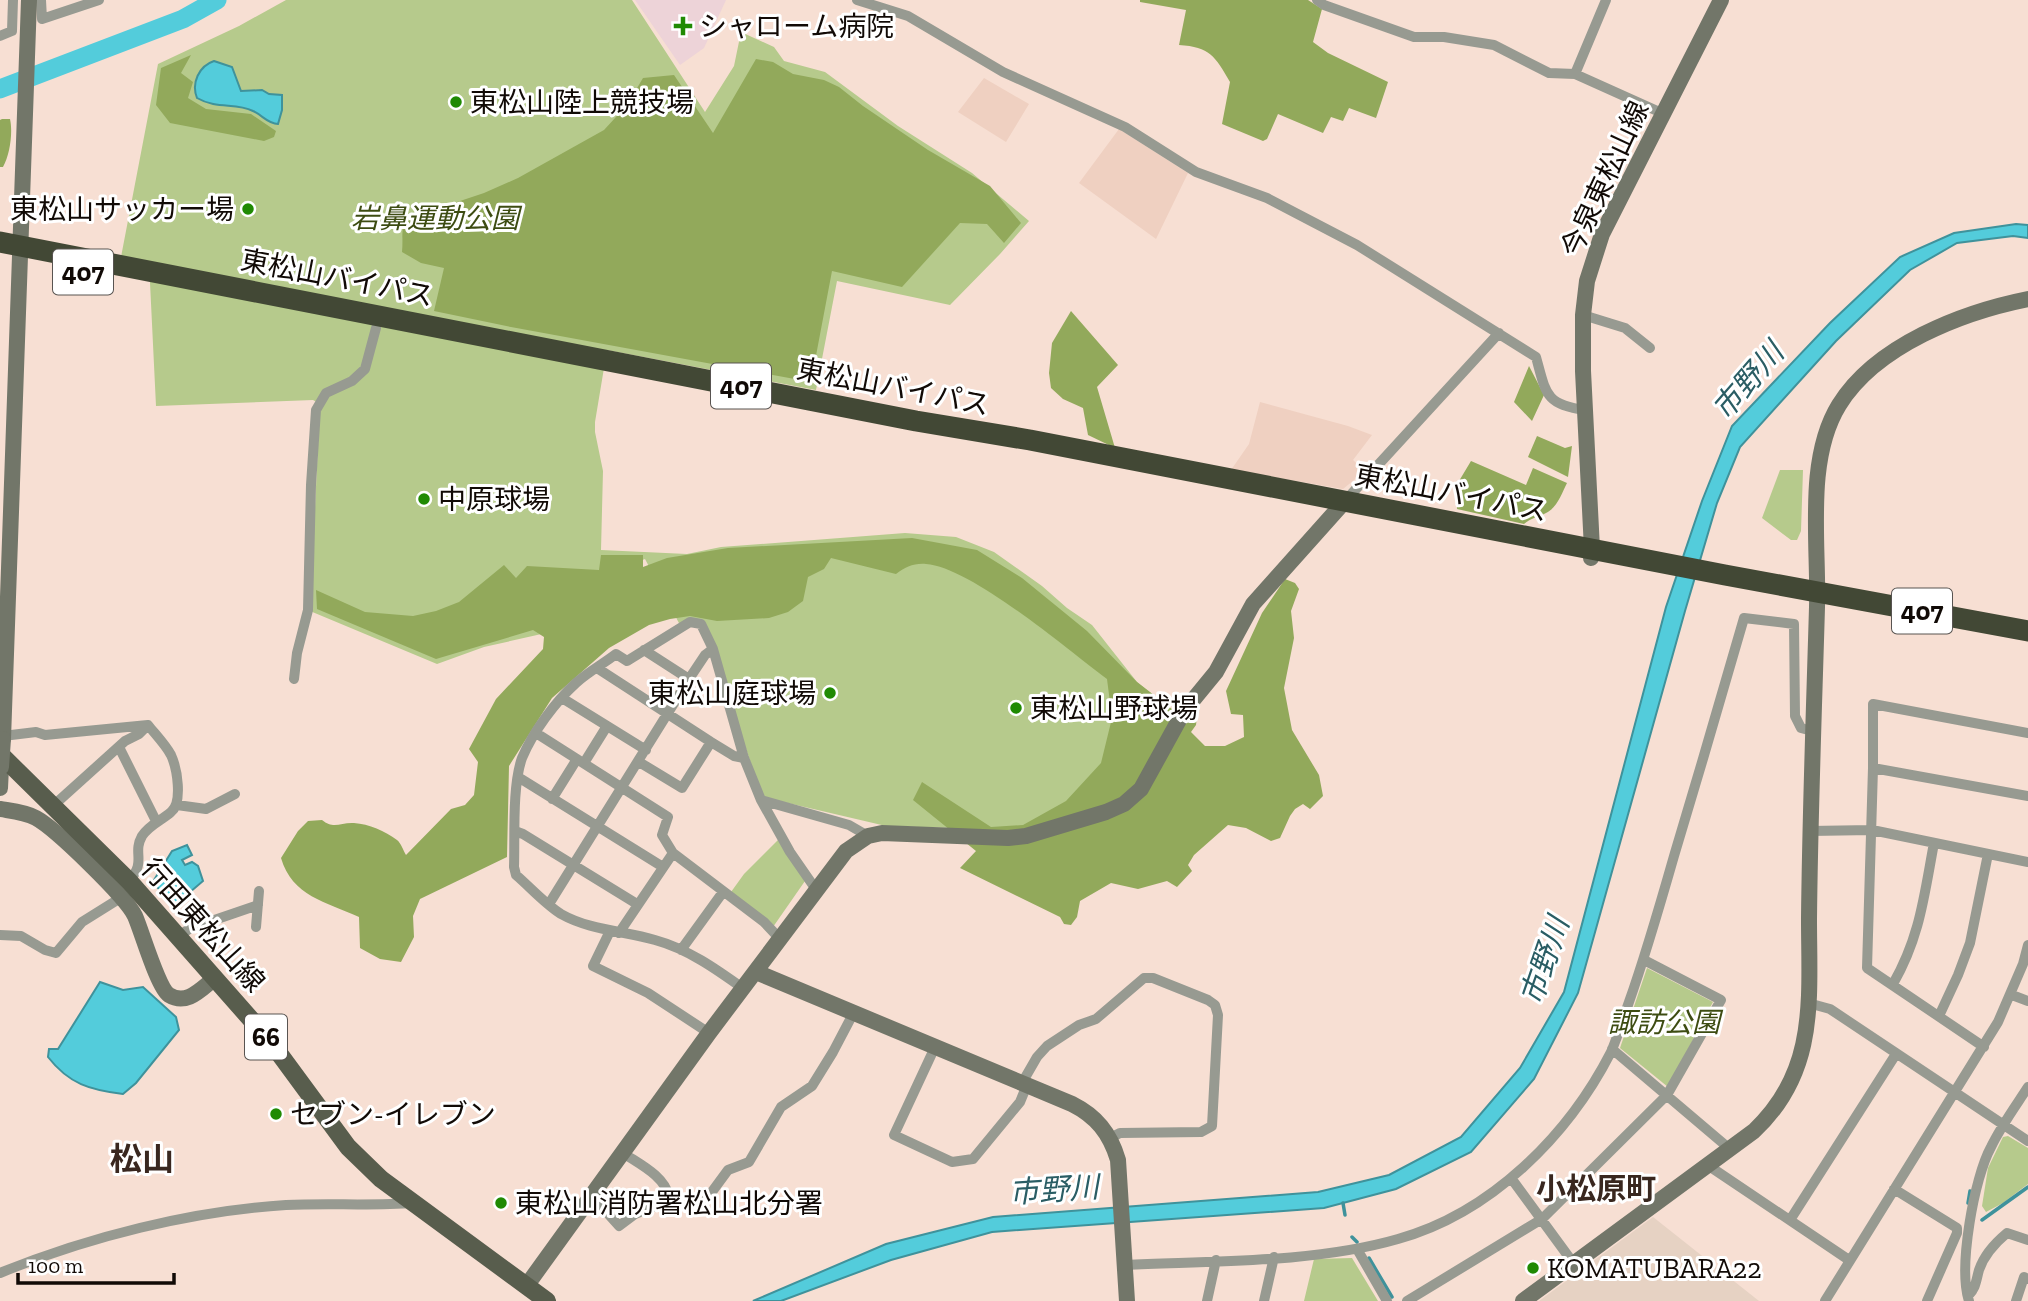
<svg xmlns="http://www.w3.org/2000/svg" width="2028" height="1301" viewBox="0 0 2028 1301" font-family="'Zilla Slab','Noto Sans JP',serif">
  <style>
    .commercial { fill: #e6d2c3 }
    .built { fill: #efd0c1 }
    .medical { fill: #edd3d8 }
    .green { fill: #b6ca8c }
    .forest { fill: #92a95b }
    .water { fill: #53ccdb; stroke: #3f929b; stroke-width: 2 }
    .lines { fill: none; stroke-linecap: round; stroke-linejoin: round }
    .stream { stroke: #3f929b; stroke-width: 3.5 }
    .river { stroke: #53ccdb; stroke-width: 19 }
    .street { stroke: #979a91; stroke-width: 10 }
    .secondary { stroke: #727669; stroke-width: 16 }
    .primary { stroke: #585d4d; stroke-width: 18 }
    .highway { stroke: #424835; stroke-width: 21 }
    .secondary-bridge { stroke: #727669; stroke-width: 16 }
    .poi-dot { fill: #208a03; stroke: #fff; stroke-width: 2.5 }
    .labels { text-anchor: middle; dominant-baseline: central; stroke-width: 6; stroke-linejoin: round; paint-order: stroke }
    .shield { fill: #fff; stroke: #585451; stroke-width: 2 }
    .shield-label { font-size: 26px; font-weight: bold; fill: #110a06 }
    .poi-label { font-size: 28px; fill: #110a06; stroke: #fff; text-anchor: start }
    .street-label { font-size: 28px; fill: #110a06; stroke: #fff }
    .park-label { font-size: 28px; font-style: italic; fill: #3d4c12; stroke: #fff }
    .water-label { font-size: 30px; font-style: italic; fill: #2a5d64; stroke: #fff }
    .neighbourhood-label { font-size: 30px; font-weight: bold; fill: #39271f; stroke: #fff }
    .quarter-label { font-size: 32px; font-weight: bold; fill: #39271f; stroke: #fff }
  </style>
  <rect width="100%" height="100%" fill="#f7dfd3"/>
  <path class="commercial" d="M1653,1217L1759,1301H1539Z"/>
  <path class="built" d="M984,78L1029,104L1006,142L958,112Z
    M1119,129L1188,173L1156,239L1079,183Z
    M1260,402L1348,426L1372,435L1353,460L1365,471L1343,489L1231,470L1249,444Z"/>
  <path class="medical" d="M635,0H726L704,48L680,65Z"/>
  <path class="green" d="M286,0H632L705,112L734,66L741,32L774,47L784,61L825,72L898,126L972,173L1029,221L1000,254L950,305L837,281L816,390L607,350L595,422V432L603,471L601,550L687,554L721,547L905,533L956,537L994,552L1042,586L1067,608L1092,625L1137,682L1173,710L1131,786L1022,830L886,826L762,797L704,622L680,625L645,559L627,566L546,633L484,647L437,664L310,611L320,404L313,400L156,406L149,262L121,257L158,64L239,26Z
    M1780,470H1803L1801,531L1797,540H1791L1762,518Z
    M778,840L805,881L773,927L731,892L744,874Z
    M1647,968L1713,1002L1668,1087L1620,1048Z
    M2008,1136L2028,1148V1184L2003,1203L1986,1212L1982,1206L1988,1168L2003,1137Z
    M1352,1258L1378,1301H1304L1314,1259Z"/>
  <path class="forest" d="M1140,0H1308L1322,9L1313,42L1328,53L1388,82L1376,118L1349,108L1343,121L1331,117L1323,133L1278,114L1267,139L1263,141L1222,124L1230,82C1215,56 1210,47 1179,45L1186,10L1140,2Z
    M191,55L181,73L193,82L188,98L206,109L251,114L276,131L274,137L264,141L170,123L156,105L161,68Z
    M756,59L773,62L793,74L824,80L839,87L863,106L928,150L990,186L1021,223L1004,243L987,224L960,223L902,287L832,271L811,382L511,327L434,311L444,268L421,263L402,252C404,234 397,216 421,209L427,212L484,193L518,178L604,130L627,105L643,78L674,75L713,133Z
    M2,119H10C13,132 10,155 3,167H0V120Z
    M1071,311L1118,365L1097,387L1115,448L1088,435L1083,408L1063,399L1051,388L1049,373L1052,343Z
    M1529,366L1544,395L1532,421L1514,402Z
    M1537,436L1565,448L1572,446L1568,477L1528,457Z
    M1471,461L1526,485L1533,468L1567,483C1562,493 1557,508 1546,513C1538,517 1531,518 1524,524L1457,509L1459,481Z
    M912,538L977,550L1022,578L1087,631L1137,682L1173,710L1192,711L1197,716L1196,725L1191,732L1205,746H1225L1244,737L1243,715L1231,714L1226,691L1262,613L1285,579L1295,583L1299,589L1291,611L1294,638L1284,688L1292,730L1319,775L1323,796L1310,809L1303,804L1295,809L1290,816L1280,838L1271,841L1246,828L1228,825L1194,855L1188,865L1192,871L1177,887L1167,881L1138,889L1111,883L1080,901L1077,917L1071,925L1064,924L1060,917L960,868L976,851L913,800L922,782L991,827L1023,825L1066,801L1101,763L1112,718L1107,679C1068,650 971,567 926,564C914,563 905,567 896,574L831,558L824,569L808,577L803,601L788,612L769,618L717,621L690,616L670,619L649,625L609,648L552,698L509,766L507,857L420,899L413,916L414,937L401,962L380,959L360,948L359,917C326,902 292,896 281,858L298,831L308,821L322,820C334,830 341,822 354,823C369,824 385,831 397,840C401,843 403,850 406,855L451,809L465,805L474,795L478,762L469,749L496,699L543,649L544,637L533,630L436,659L317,609L316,590L365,612L413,616L436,611L459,602L504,565L516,578L527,566L599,570L601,555H643V567L667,558L728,548Z"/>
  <path class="water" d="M214,61L232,67L241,91L262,90L269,94L282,95V110L278,124C268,124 262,115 253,111C235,102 218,110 197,98C191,83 199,66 214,61Z
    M2016,224L2028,225V238L2013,236L1957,243L1910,270L1836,341L1740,447L1717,503L1685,611L1578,993L1534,1079L1471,1152L1396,1189L1324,1208L992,1232L891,1260L781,1301H753L886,1244L993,1217L1318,1192L1389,1175L1461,1137L1520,1068L1564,992L1666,607L1702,501L1732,426L1830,323L1900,257L1954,233Z
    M187,845L192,855L182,860L185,865L192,862L198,866L203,881L175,905L154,884V880L172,851Z
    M100,982L123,990L143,987L176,1017L179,1030L136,1083L123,1094C90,1090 69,1084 48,1057L49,1049H58Z"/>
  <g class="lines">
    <path class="stream" d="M1343,1203L1345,1215
      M1968,1203L1970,1191
      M1982,1220L2028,1187
      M1352,1237L1357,1242
      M1369,1258L1392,1297"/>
    <path class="river" d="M0,89L183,19L217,0"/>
    <path class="street" d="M41,0L42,19L99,0
      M857,0L908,16L1003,72L1125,127L1196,172L1267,198L1357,245L1536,357C1546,393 1545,405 1585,410
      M1317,0L1324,5L1414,37H1444L1494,45L1549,73L1575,74L1664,114
      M0,36L12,31L13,0
      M1575,74L1606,0
      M1583,315L1625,328L1650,348
      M1345,501L1499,333
      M644,650L689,679
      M597,668L711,742L734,756L744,758
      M294,679L297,653L308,610L311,485L316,410L326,393L352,381L365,369L376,328
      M562,698L646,750
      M536,733L668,817L662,835L673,853L619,933
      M3,736L36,732L45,735L148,725
      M119,747L156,821
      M639,762L682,788L711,742
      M584,763L607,726
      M1873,768L2028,796
      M518,777L663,867
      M552,799L577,759
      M761,800L790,852L817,891
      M54,805L125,741L139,734L148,725
      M177,805L206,809L235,794
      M515,831L523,834L637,904
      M1810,831L1872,830L2028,862
      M673,853L764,922L780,939
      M129,881C147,861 132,854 142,836C150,824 161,821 171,812C183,802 177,768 171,755C165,744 155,734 148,725
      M549,904L689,679L705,655L713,649
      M256,927L259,891
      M610,931L593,966L648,993L709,1033
      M0,935L21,936L45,950L56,953L82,922L122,897
      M178,936L191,928L258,905
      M681,950L723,892
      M1893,984C1920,937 1924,896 1934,843
      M744,989C716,969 688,949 655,940C624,931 589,930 561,914C545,904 530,887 516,875L514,867C515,837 512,786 522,758C533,732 555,702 576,683C588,672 603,664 616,654L627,661L690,622L701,624L713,649L744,758L761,800L849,825L868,836
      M2012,995L2028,1001
      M1808,1003L1830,1009L2028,1141
      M1939,1016L1958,975L1970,943L1988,854
      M935,1047L894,1135L952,1162L973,1159L1020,1102L1027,1085
      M1984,1047L1867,968L1873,768V704L2028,733
      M1612,1049L1731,1150
      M1022,1083L1037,1057L1047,1046L1079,1025L1096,1019L1144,978H1153L1208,1000L1215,1005L1218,1015L1212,1126L1201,1132L1120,1133L1110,1138
      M1709,1166L1849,1260
      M1511,1178L1574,1264
      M1894,1189L1957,1228V1233L1927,1301
      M592,1196L619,1226L635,1214L665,1202L669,1197C665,1176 639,1164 623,1153
      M703,1204L728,1170L749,1162L781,1107L812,1086L833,1052L854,1012
      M1790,1220L1896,1054
      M1357,1249L1387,1301
      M1126,1265C1212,1261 1315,1263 1398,1239C1491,1213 1568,1136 1611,1052C1618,1036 1623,1019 1629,1002C1646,954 1660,905 1674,856C1698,777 1721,697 1744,618L1794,624L1795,716L1801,728L1812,731
      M0,1273C88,1237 191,1211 286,1205C328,1203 371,1206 414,1203
      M1968,1296C1976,1288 1976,1281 1979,1270C1984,1255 1995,1243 2007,1233L2028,1240
      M1207,1301L1216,1260
      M1264,1301L1274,1257
      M1407,1301L1542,1219L1667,1095L1721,1000L1644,960
      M1825,1301L1998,1022L2023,964L2028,945
      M1969,1301C1958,1268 1974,1178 1991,1147C2001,1126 2015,1107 2028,1087
      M2016,1301L2024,1277L2028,1279"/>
    <path class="secondary" d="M1591,558L1592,549L1583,371V315L1587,281L1602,234L1721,0
      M3,739L29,0
      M0,788L1,767
      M0,809C12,811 25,812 36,818C56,829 126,897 135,916C142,932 158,988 169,995C187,1006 201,989 215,978
      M756,972L1072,1104C1096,1116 1110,1133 1118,1160L1127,1301
      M527,1285L709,1033L846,851L868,836L882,833L1008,838L1026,836L1106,812L1124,804L1141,789L1184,711L1216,672L1253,604L1345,501
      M1523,1301L1754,1131C1818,1071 1809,999 1809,919C1810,815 1814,711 1817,607C1819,544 1805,460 1839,405C1876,345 1963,312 2028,299"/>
    <path class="primary" d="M0,754L129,881L270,1041L348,1147L381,1179L547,1301"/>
    <path class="highway" d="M0,242L916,421L1030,440L1725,575L2028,631"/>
    <path class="secondary-bridge" d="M1,767L3,739"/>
  </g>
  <g class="poi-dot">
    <path d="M679.5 15.5h7v7h7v7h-7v7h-7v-7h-7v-7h7z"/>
    <circle cx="456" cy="102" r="7"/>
    <circle cx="248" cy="209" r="7"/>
    <circle cx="424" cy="499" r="7"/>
    <circle cx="830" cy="693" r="7"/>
    <circle cx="1016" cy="708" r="7"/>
    <circle cx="276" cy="1114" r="7"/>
    <circle cx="501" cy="1203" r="7"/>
    <circle cx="1533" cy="1268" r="7"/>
  </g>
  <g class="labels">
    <g class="shield">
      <rect x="53" y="249.5" width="60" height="45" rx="5"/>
      <rect x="711" y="363.5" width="60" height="45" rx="5"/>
      <rect x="1892" y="588.5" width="60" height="45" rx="5"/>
      <rect x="245" y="1014.5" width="42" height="45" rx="5"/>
    </g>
    <g class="shield-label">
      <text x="83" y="272">407</text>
      <text x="741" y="386">407</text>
      <text x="1922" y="611">407</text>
      <text x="266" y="1037">66</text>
    </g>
    <g class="poi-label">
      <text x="699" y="26">シャローム病院</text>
      <text x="470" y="102">東松山陸上競技場</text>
      <text x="234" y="209" text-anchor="end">東松山サッカー場</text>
      <text x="438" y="499">中原球場</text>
      <text x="816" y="693" text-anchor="end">東松山庭球場</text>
      <text x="1030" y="708">東松山野球場</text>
      <text x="290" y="1114">セブン-イレブン</text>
      <text x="515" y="1203">東松山消防署松山北分署</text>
      <text x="1547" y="1268">KOMATUBARA22</text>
    </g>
    <g class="street-label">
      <text transform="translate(1605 179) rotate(-65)">今泉東松山線</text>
      <text transform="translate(337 278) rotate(11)">東松山バイパス</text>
      <text transform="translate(893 387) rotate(11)">東松山バイパス</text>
      <text transform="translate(1451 493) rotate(11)">東松山バイパス</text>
      <text transform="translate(203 925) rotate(48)">行田東松山線</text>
    </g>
    <g class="park-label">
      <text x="435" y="218">岩鼻運動公園</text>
      <text x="1664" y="1022">諏訪公園</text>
    </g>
    <g class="water-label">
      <text transform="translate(1748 381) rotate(-49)">市野川</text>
      <text transform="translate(1545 961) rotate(-71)">市野川</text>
      <text transform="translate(1054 1190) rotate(-4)">市野川</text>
    </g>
    <g class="neighbourhood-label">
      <text x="1596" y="1189">小松原町</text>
    </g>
    <g class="quarter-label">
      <text x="142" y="1159">松山</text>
    </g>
  </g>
  <path d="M18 1273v10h156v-10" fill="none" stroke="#110a06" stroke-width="3.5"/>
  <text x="28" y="1273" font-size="21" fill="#110a06" stroke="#ffffff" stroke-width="5" paint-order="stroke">100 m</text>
</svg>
